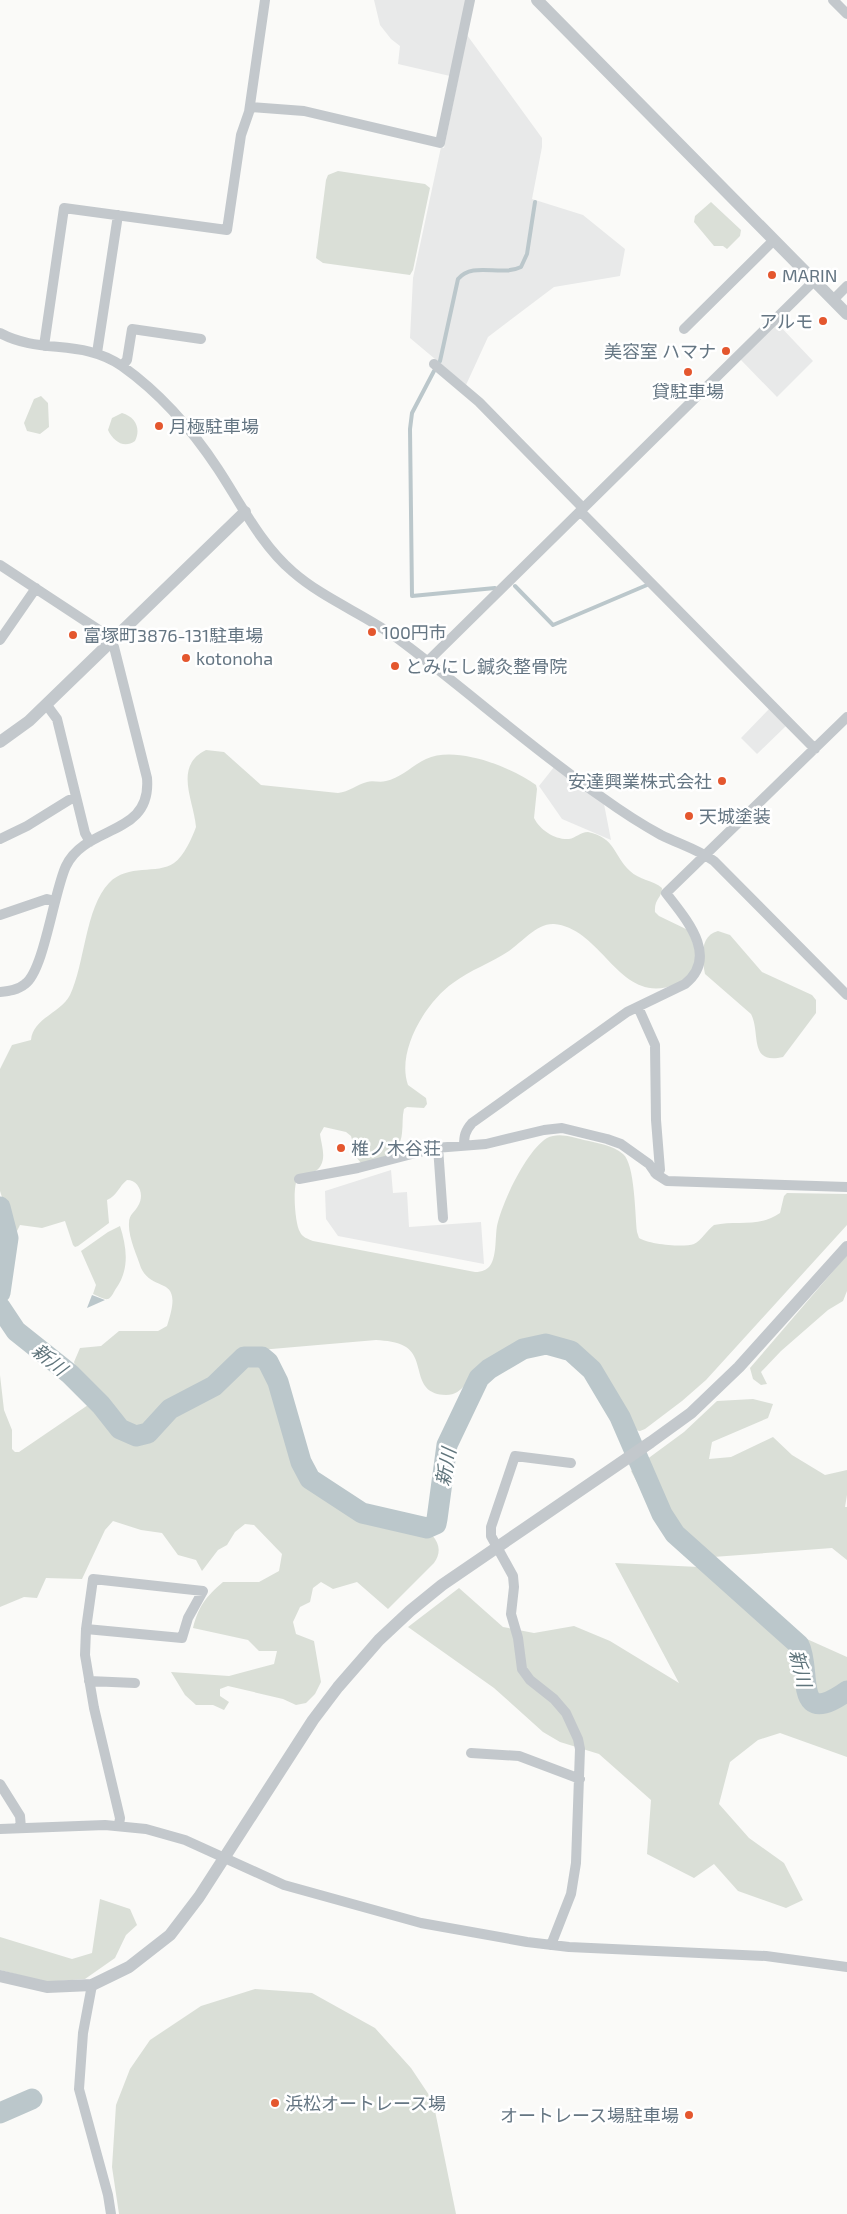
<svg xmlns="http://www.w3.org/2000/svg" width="847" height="2214" viewBox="0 0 847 2214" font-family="'Exo 2','Noto Sans JP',sans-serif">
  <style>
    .built { fill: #e8e9e9 }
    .green { fill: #dadfd7 }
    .water { fill: #bbc7cb }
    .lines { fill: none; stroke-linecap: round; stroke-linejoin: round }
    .stream { stroke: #bbc7cb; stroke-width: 4 }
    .river { stroke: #bbc7cb; stroke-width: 21 }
    .minor { stroke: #c3c8cc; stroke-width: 10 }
    .tertiary { stroke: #c3c8cc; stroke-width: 12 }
    .poi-dot { fill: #e4572e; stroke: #fff; stroke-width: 2 }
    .labels { text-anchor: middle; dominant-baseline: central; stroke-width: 5; stroke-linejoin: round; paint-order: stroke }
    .poi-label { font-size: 18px; fill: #657683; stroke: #fff; text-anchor: start }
    .water-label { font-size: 19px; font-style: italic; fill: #60757c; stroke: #fff }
  </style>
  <rect width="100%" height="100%" fill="#fafaf8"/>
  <path class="built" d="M374,0H466L450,76L398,64L400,46L391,39L380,25Z
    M467,35L542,138V147L532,199L583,215L625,249L620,276L554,287L488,337L466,385L410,338L413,278L441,147L444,148Z
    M777,323L813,361L777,397L740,359Z
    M769,709L786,726L757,754L741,738Z
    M554,767L604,804L611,840L562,819L539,786Z
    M391,1170L393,1193L407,1192L409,1227L481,1222L484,1264L338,1236L326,1219L325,1191Z"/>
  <path class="green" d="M338,171L425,184L430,188L413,270L410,275L323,263L316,258L326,180L328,175Z
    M711,202L741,230L740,236L727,249L723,246H714L694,222L695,216Z
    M41,396L48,403L49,427L40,434L27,431L24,423L34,399Z
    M122,413C136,417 141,429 135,441C124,449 113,441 108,430L112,418Z
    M206,750L224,752L261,785L338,793C349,792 356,785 367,782C373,780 379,783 386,781C401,778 413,765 426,759C456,745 511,767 536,785L537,789L534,818C540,830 555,840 569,839C576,838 580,832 588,832C616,838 613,855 630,871C639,880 653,880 662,888C662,898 654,899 655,912L659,916L688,930L696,951L694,970C689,974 683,982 676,984C620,1008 603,928 554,924C537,923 522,942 509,951C491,963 470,970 453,983C426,1002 396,1051 408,1085L426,1098L427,1104L424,1108L407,1107L404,1109C402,1117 403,1125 402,1133C400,1156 380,1159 361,1163L357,1158L351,1136L346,1132L324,1127L320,1134C321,1143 326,1156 321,1165C316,1175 305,1172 298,1178C292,1185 295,1225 300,1232C302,1237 308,1239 313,1241L475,1272C480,1272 485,1271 489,1267C497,1258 495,1238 497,1226C502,1203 526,1151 547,1138C558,1132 573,1137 584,1140C597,1143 613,1145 623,1154C635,1164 635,1215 637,1232L639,1238C648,1244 683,1248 694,1244C701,1241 707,1230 714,1225C737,1220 759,1228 780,1213L784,1196L787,1193L847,1194V1225L706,1380L682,1401L645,1429L640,1431C636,1430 636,1430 633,1427C628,1422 626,1413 623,1407C615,1392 607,1378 597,1365C589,1355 579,1347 567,1341C538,1329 502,1348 480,1367C469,1376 464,1395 446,1395C411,1394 426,1360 406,1347C396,1341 387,1341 376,1340L247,1351L238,1356L207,1386L168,1405L140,1432L130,1430L123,1426L78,1376L74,1362L80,1348L101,1346L119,1331H158L167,1326C185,1272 154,1295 141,1268C137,1255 128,1237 129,1223C129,1214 135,1212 138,1206C145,1195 139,1180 127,1180C119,1186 117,1196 107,1200L109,1223L78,1246L75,1247L73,1245L65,1221L42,1228L20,1225L17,1231L12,1229L0,1191V1069L12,1045L31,1040C33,1018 61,1013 70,995C85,964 85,908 109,883C128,863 157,875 174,863C184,856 192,838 196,827C194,801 173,766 206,750Z
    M718,931L730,935L762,972L812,995L816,1000V1013L783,1057C748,1065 761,1033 751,1014L705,974C702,959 699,936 718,931Z
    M120,1226C127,1248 130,1270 115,1290C114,1292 111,1298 108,1299C104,1300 96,1295 93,1294L96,1285L81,1251L108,1232Z
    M847,1255V1291L843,1301L828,1310L781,1351L761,1372L767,1384L761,1385L753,1379L750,1368Z
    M251,1360L262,1363L276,1390L297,1464L306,1482L360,1518L432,1535C440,1544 441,1553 434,1563L388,1609L357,1582L333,1589L321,1582L313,1588L310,1602L300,1607L293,1622L296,1634L314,1641L321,1682L315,1694L306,1703L296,1705L283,1699L228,1686L220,1689V1696L229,1702L224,1710L213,1705H196L185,1695L171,1672L229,1676L274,1664L277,1651H259L248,1640L193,1628C199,1605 206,1597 223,1582H259L279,1571L282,1554L254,1525L245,1524L235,1532L227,1545L218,1550L202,1571L196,1560L178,1555L162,1533L141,1530L113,1521L105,1530L82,1579L46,1578L37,1598L24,1597L0,1607V1375L4,1410L12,1430V1449L15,1452H19L88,1405C109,1407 110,1441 138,1441C153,1441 162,1421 173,1413C186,1403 204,1400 217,1390C228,1382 238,1362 251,1360Z
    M753,1399L773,1404L768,1418L712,1442L709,1459L731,1457L773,1437L792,1455L825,1475L847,1470V1495L845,1507H847V1560L832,1548L713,1557L658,1521L631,1471L684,1432L717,1401Z
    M615,1563L720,1568L789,1631L847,1657V1757L780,1733L758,1740L730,1762L719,1804L749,1838L784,1863L803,1900L786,1908L738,1891L714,1864L694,1878L647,1854L651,1800L599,1754L560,1742L543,1732L494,1688L408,1627L459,1588L503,1627L534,1633L574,1626L610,1641L679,1683Z
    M100,1899L130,1909L137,1925L126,1935L115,1958L85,1979L46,1982L0,1970V1937L72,1959L92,1953Z
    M255,1989L312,1993L375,2028L411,2068L433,2101L456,2214H119L112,2167L116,2105L130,2069L150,2040L201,2006Z"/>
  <path class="water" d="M92,1295L105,1300L87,1308Z"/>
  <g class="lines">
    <path class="stream" d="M440,361L458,279C473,261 501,277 521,267L527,254L535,202
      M434,371L412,413L410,429L412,596L495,588
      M515,586L553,625L647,585"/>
    <path class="river" d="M0,1207L8,1238L0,1293
      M0,1307L16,1331L70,1374L101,1405L120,1429L136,1436L148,1433L170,1409L214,1386L244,1357H262L268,1362L278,1382L301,1462L310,1479L362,1513L427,1528L436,1524L437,1519L447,1445L479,1378L489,1369L523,1349L546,1344L571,1351L592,1370L620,1417L662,1514L675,1534L799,1645C812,1670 792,1730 847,1691
      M0,2113L32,2099"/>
    <path class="minor" d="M833,0L847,14
      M250,107L304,111L440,143L470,0
      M833,300L847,286
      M684,329L774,240
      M0,333C41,355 81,338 122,366C160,393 193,431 218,469C241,504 261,545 293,572C324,599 364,614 397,638C467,690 532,749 603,798C621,811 641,824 661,835C679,844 697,849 714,861L847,995
      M44,346L64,208L227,230L241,135L249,112L265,0
      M97,353L118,215
      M434,364L479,402L583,508
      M122,366L127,360L132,329L201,339
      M580,511L815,749
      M0,565L105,634L114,647L147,778C152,837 86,824 66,866C54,891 44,971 25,984C18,990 9,991 0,992
      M0,640L36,588
      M427,662L814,281
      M46,704L57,719L85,833L90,842
      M0,839L27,826L69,800L76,797
      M0,915L47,899L55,901
      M638,1007L655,1045L656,1120L660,1170L655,1173
      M464,1146C464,1136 465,1131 472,1123L627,1012L685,984C720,956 685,918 666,893L847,717
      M438,1147L443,1218
      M299,1179L358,1168L435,1148L486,1144L544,1130L562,1128L607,1139L621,1144L649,1164L656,1174L667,1181L847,1187
      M86,1629L182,1638L188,1618L203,1591L93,1579L86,1629L85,1655L94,1708L120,1818L119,1825
      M89,1681L135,1683
      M471,1753L519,1756L580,1779
      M0,1784L20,1816L21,1828
      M0,1829L105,1825L146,1829L185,1840L284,1885L421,1923L527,1942L569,1947L766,1956L847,1967
      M551,1945L571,1894L576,1863L580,1749L578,1739L566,1713L554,1699L530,1680L522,1669L518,1638L511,1614L514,1587L513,1576L491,1536V1527L515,1456L571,1463
      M92,1985L83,2033L79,2089L108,2195L111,2214"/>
    <path class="tertiary" d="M537,0L847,314
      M0,742L29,721L245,512
      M0,1976L47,1987L92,1985L129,1967L170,1935L199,1897L313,1720L338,1687L379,1640L410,1611L442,1585L651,1442L691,1413L739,1367L847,1247"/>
  </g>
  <g class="poi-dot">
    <circle cx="772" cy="275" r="5"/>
    <circle cx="823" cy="321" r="5"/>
    <circle cx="726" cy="351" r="5"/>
    <circle cx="688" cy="372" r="5"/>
    <circle cx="159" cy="426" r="5"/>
    <circle cx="372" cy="632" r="5"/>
    <circle cx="73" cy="635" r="5"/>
    <circle cx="186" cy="658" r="5"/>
    <circle cx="395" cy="666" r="5"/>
    <circle cx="722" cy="781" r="5"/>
    <circle cx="689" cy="816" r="5"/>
    <circle cx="341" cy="1148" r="5"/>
    <circle cx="275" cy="2103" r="5"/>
    <circle cx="689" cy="2115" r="5"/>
  </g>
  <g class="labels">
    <g class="poi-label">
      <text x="782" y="275">MARIN</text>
      <text x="813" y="321" text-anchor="end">アルモ</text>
      <text x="716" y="351" text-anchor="end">美容室 ハマナ</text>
      <text x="688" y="391" text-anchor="middle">貸駐車場</text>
      <text x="169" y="426">月極駐車場</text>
      <text x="382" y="632">100円市</text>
      <text x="83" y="635">富塚町3876-131駐車場</text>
      <text x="196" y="658">kotonoha</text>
      <text x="405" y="666">とみにし鍼灸整骨院</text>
      <text x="712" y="781" text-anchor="end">安達興業株式会社</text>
      <text x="699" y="816">天城塗装</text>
      <text x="351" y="1148">椎ノ木谷荘</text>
      <text x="285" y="2103">浜松オートレース場</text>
      <text x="679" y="2115" text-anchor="end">オートレース場駐車場</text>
    </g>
    <g class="water-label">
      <text transform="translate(50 1359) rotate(39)">新川</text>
      <text transform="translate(445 1467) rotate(-80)">新川</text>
      <text transform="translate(801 1668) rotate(76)">新川</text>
    </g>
  </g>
</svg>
